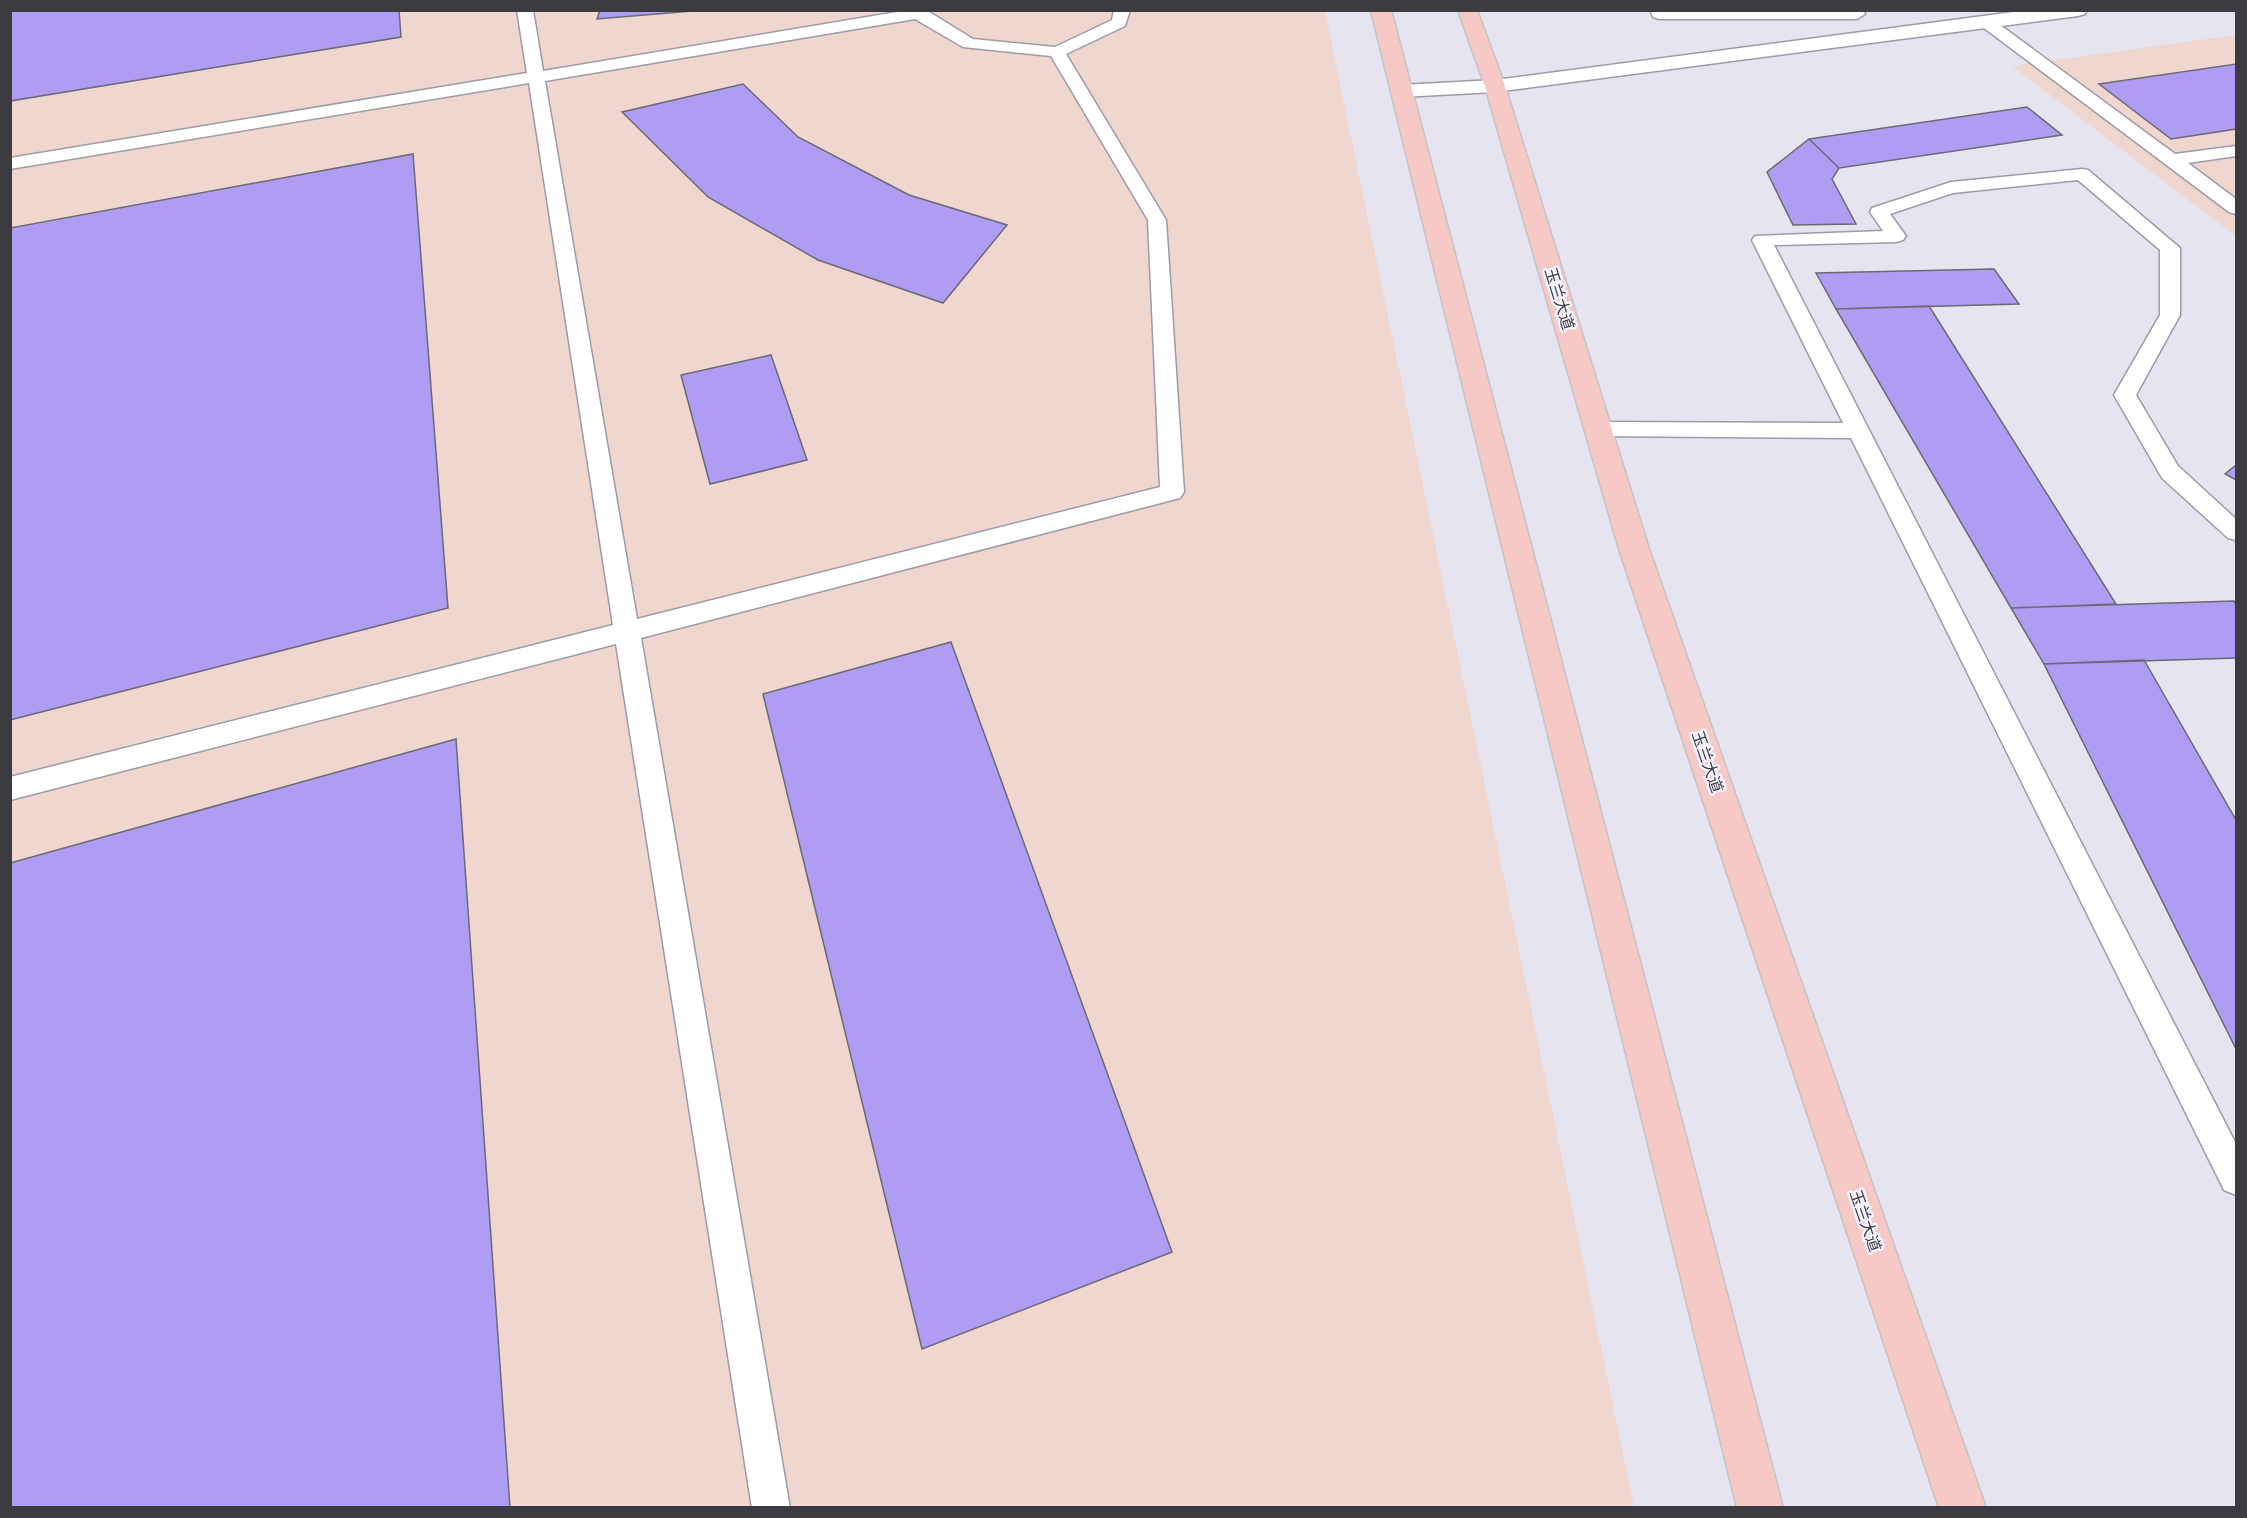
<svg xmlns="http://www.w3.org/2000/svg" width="2247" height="1518" viewBox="0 0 2247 1518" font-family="'Source Sans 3','Noto Sans SC',sans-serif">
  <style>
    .industrial { fill: #efd6cf }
    .building { fill: #ae9df3; stroke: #6b6973; stroke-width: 1.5 }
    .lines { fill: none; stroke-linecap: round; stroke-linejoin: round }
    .service-casing { stroke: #9d9ba5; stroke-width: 3 }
    .minor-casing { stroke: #9d9ba5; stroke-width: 3 }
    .primary-casing { stroke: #c4c4c6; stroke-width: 3 }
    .service { fill: #fff; fill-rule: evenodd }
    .minor { fill: #fff; fill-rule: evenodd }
    .primary { fill: #f6c8c6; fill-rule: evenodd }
    .labels { text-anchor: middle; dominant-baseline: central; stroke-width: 5; stroke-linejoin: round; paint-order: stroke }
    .street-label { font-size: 16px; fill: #3c3c40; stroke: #f3f2fd }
  </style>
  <rect width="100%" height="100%" fill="#e6e4ef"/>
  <path class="industrial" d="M10,11H1325L1634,1507H11Z
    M2236,35V236L2012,66Z"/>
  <path class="building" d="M10,10H399L401,37L10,101Z
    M600,10H705L597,19Z
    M2236,64V129L2171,139L2099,84Z
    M743,84L798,137L909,195L1007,225L943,303L818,260L708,197L622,112Z
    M2027,107L2062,135L1839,168L1809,139Z
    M1809,139L1839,168L1832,179L1856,224L1793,225L1767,172Z
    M413,154L448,608L10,720V228Z
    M1994,269L2019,304L1836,309L1816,273Z
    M1929,306L2116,604L2011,608L1836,309Z
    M771,355L807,460L710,484L681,375Z
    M2236,465V480L2225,474Z
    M2234,601L2236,605V658L2044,664L2011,608Z
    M951,642L1172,1252L922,1349L763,694Z
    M2144,660L2236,820V1049L2044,664Z
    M456,739L510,1508H10V863Z"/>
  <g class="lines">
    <g class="service-casing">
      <path id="service" d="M517,10H533L543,71L909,10H926L973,39L1055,47L1112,20L1114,10H1130L1125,26L1066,54L1166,220L1184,492L1180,498L641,638L790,1508H752L616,644L10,800V777L613,625L529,83L10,169V158L527,73ZM915,19L963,47L1051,56L1148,220L1160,487L637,619L545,81Z
        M1650,10H1863L1865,14L1857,19H1659L1653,17Z
        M1986,17L1992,19L2175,154L2236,146V156L2188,163L2236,199V214L2229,212L1980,25L1978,22Z
        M2082,169L2088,170L2180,248V315L2136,395L2178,466L2236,519V540L2228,538L2162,478L2114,395L2160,315V250L2078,180L1953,193L1890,214L1906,236L1903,240L1896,242L1774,245L2236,1144V1195L2224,1190L1851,438L1598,436L1590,434L1587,429L1590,424L1598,422L1843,423L1752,240L1755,236L1883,231L1870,212L1872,208L1951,182Z"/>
    </g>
    <g class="minor-casing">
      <path id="minor" d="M2029,10H2087L2085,14L2078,16L1495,92L1401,97L1394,95L1391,91L1394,87L1401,85L1495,80Z"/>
    </g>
    <g class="primary-casing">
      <path id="primary" d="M1371,10H1391L1783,1508H1737Z
        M1458,10H1477L1505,86L1649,549L1986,1508H1939L1619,549L1485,86Z"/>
    </g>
    <use href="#service" class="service"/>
    <use href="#minor" class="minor"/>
    <use href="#primary" class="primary"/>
  </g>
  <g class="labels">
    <g class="street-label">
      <text transform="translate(1559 299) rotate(73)">玉兰大道</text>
      <text transform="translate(1707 762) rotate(71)">玉兰大道</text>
      <text transform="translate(1865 1221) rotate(71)">玉兰大道</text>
    </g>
  </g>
  <rect width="2247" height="1518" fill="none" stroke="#3c3c40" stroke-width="24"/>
</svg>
